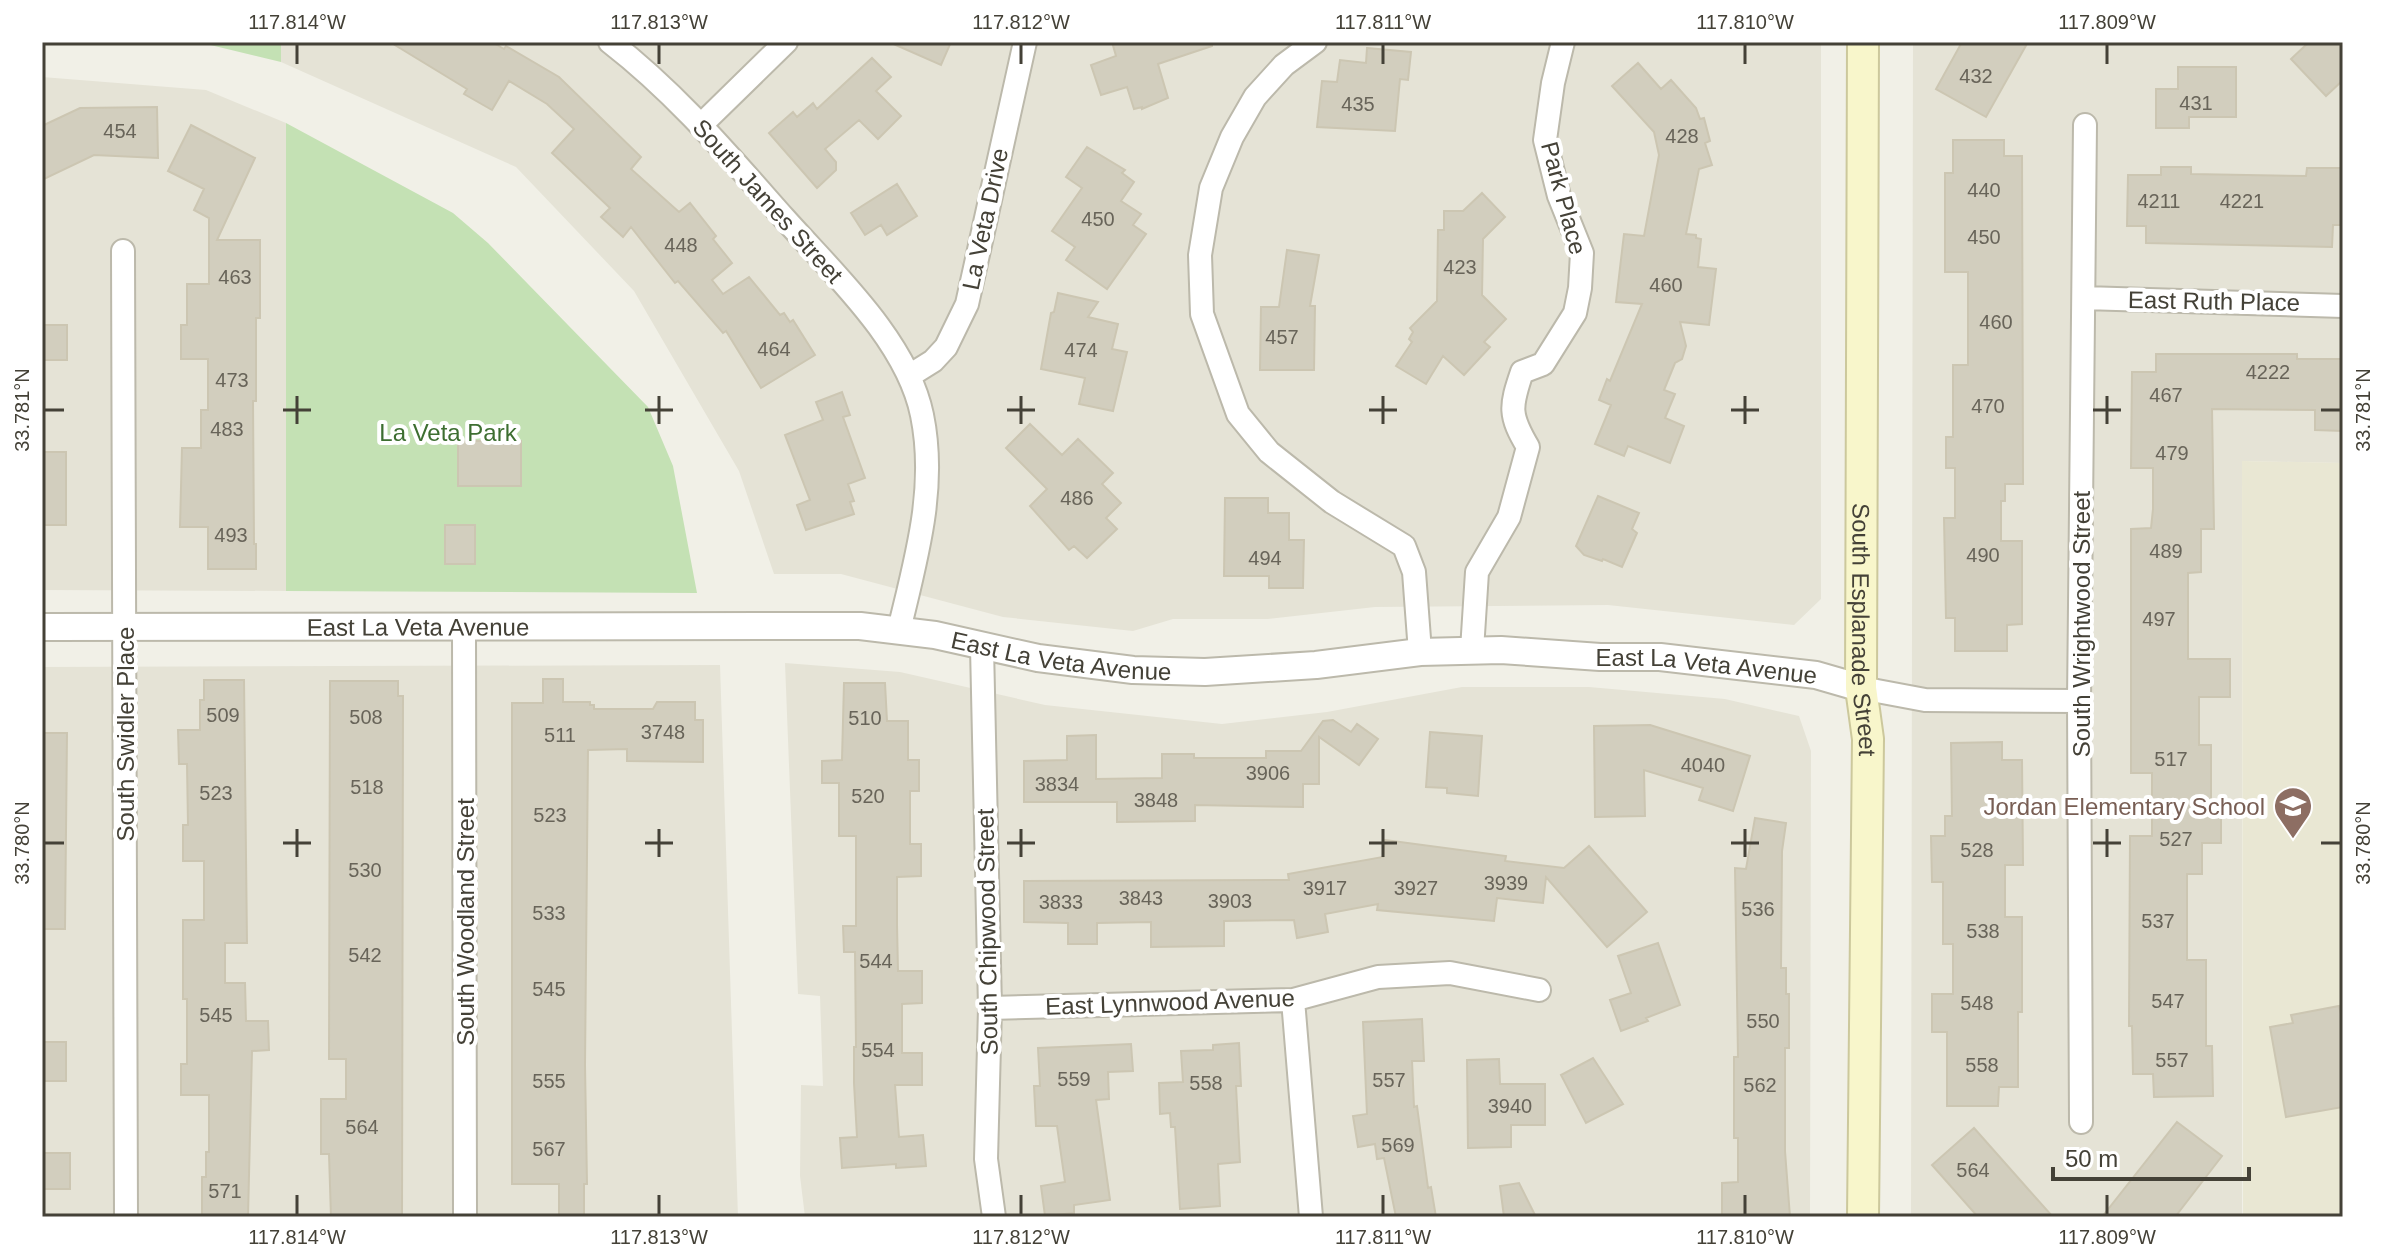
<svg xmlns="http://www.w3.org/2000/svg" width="2385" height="1259" viewBox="0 0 2385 1259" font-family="Arial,sans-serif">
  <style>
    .residential { fill: #e5e3d6 }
    .education { fill: #e9e7d3 }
    .green { fill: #c4e1b4 }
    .building { fill: #d2cebe; stroke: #ccc6b2; stroke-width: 2 }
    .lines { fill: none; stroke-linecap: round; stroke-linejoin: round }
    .minor-casing { stroke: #bcb9ab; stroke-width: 26 }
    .tertiary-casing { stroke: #bcb9ab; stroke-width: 30 }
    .secondary-casing { stroke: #ccc89c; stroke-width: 34 }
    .minor { stroke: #fff; stroke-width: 22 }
    .tertiary { stroke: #fff; stroke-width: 26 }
    .secondary { stroke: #f8f6cb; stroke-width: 30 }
    .ticks { fill: none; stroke: #444137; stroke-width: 3 }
    .labels { text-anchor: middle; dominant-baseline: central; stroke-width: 8; stroke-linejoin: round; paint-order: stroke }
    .number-label { font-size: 20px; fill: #686459 }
    .street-label { font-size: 24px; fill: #444137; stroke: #fff }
    .park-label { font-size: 24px; fill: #3d6e31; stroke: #fff }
    .education-label { font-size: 24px; fill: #785e54; stroke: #fff; text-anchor: end }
    .neatline { fill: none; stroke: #444137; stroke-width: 3 }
    .ticks-label { font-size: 20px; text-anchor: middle; fill: #444137 }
  </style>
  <rect width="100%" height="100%" fill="#f1f0e7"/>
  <path class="residential" d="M281,42H1821V599L1794,625L1608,605L1375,607L1268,619H1173L1133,631L1003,617L841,574H774L739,471L634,291L516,167L281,62Z
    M1913,42H2343V463L2242,461V1217H1911Z
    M42,77L206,90L286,123V591L42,590Z
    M785,663L900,672L1045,705L1222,724L1327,712L1462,687H1589L1725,699L1799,716L1811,751L1810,1217H805L800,1176L801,1085L823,1086L820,996L798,994Z
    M720,665L738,1217H42V667Z"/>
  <path class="education" d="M2242,461L2343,463V1217H2243Z"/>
  <path class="green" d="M198,42H281V62Z
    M286,123L453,213L488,243L648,407L673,466L697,593L286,591Z"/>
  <path class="building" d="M390,42H492L504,49L506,46L559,77L641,157L631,169L679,212L690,203L716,236L713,239L732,263L712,280L723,294L749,277L780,315L784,313L790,322L793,320L815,355L761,388L726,331L723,333L678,281L675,283L631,227L623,237L601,217L610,208L552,153L574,129L547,104L509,81L492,110L464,94L467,89Z
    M889,42H951L941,65Z
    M1112,42H1212V46L1158,64L1168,98L1142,109V107L1134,109L1127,87L1101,95L1091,65L1116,56Z
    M1962,42H2028L1986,117L1936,89Z
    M2309,42H2343V80L2326,96L2291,59Z
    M1367,48L1411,52L1408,80L1400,79L1395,131L1317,127L1322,81L1337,82L1340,60L1366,63Z
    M872,58L891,77L876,91L901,116L878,139L859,120L825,149L836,162V170L817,188L769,133L793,112L797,117L813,103L817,109Z
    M1638,63L1661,89L1671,80L1696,108L1700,119L1704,118L1710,141L1705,143L1712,165L1699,169L1686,234L1696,235V238L1701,239L1698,267L1716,269L1709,325L1680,322L1686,346L1682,359L1675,363L1664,390L1675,394L1665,418L1684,426L1670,463L1628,446L1624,456L1595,444L1611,405L1599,400L1607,379L1610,381L1642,304L1616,302L1624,234L1644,236L1659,155L1654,132L1612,86Z
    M2178,67H2236V117H2189V128H2156V89H2178Z
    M157,107L158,158L94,155L42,180V126L80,108Z
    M191,125L255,158L217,240H260V318H256V401H253L254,544H256V569H208V527H180L182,448H201V410H208V359H181V325H187V284H209V218L194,210L204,189L168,171Z
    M1953,140H2004V156H2022L2023,484H2005V501H2001V541H2022V624L2007,625V651H1955V618H1946L1944,518H1955V468H1946V437H1953V365H1968V272H1945V173H1953Z
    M1087,147L1125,170L1122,173L1134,182L1121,201L1141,214L1133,225L1146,234L1107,289L1066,260L1075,247L1052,231L1082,188L1066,177Z
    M2161,167H2191V174L2306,176L2307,168H2343V225H2333L2332,247L2146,243V226H2127L2128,175H2161Z
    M897,184L917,216L887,235L881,225L865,235L851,213Z
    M1482,193L1505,217L1483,239L1482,295L1506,319L1484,342L1490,347L1464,375L1443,356L1426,384L1396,366L1412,342L1409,339L1413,332L1410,328L1437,301L1438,230H1444V211H1463Z
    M1287,250L1319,255L1310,306H1315L1314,370H1260L1261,307H1279Z
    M1058,293L1098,302L1088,317L1118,324L1112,349L1127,352L1113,411L1079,404L1085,378L1041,369L1051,313L1054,312Z
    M42,325H67V360H42Z
    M2156,354H2297V359H2343V431L2315,430V410L2212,409L2214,529H2201V572L2188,573V659H2230V697H2199V745H2211V810H2221V843H2202V874H2187V960H2206V1046H2212L2213,1096L2154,1097L2153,1074H2133L2132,1026H2129L2130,836H2152V773H2131V529L2151,528L2153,509V468H2131L2132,372H2156Z
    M842,392L850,415L843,417L865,478L848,484L854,501L850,502L854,514L806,530L797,505L810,500L785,435L823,420L816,402Z
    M1030,424L1062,455L1078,439L1113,473L1102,484L1121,503L1106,518L1117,529L1087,558L1074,546L1069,550L1030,506L1047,489L1006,448Z
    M458,441H521V486H458Z
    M42,452H66V525H42Z
    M1598,496L1639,513L1632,529L1637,533L1622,567L1603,559L1602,561L1584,555L1576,546Z
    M1225,498H1268V513H1289V540H1304L1303,588H1269V576H1224Z
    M445,525H475V564H445Z
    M543,679H563V702H590V705H594V709H653L657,702H695V720H703V762L627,761V749L588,750L585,1065L587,1184H584V1217H559V1184H512V703H543Z
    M204,680H244L247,943H225V983H245L246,1021H268L269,1050L252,1051L248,1217H202V1177H206V1152H209V1095H181V1064H187V999H183V920H204V861H183V825H188L187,764H179L178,730H200V700H204Z
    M330,681H398V696H403L402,1217H331L329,1154H321V1099H346V1059H329Z
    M844,683H885L887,721H908V760H919V791H910V844H921V876L897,877V925L898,971H922V1003L902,1004V1053H922V1085H895L899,1137L923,1135L926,1166L896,1168V1164L842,1168L840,1138L857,1137L854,1083V1047H856L855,952H844L843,926H856V836H839V783H822V761L842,760Z
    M1333,720L1351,732L1357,724L1378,739L1359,765L1319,737V784H1303V807L1195,805V821L1117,822V802H1024V761L1067,760V736L1096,735V779L1162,778V754H1194V758H1266V751H1301L1323,721Z
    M1650,725L1750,756L1733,811L1699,800L1703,788L1644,770L1645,816L1595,817L1594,726Z
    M1430,732L1482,736L1478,796L1447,793V788L1426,787Z
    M42,733H67L65,929H42Z
    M2002,742V760H2022L2023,865H2005V917H2022V1012H2018V1087H1999L1998,1106H1947V1032H1932V994H1953V944H1943V882H1932L1931,836H1945V816H1952L1951,743Z
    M1755,818L1786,823L1782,851L1781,968H1786V994H1789V1048H1785V1151L1790,1217H1722V1183L1738,1182V1138H1734V1057H1738L1735,868L1746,869Z
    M1385,840L1506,856L1505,861L1564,868L1589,846L1647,912L1607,947L1546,877L1543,903L1497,898L1494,921L1377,910L1378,904L1325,914L1328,932L1297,938L1294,920L1224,921V946L1151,947V922L1097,923V944H1068V923L1024,922V881L1289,880L1288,874L1383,857Z
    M1658,943L1680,1005L1646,1018L1648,1021L1621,1031L1610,1000L1631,993L1618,956Z
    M2339,1006L2341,1014H2343V1107L2286,1117L2270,1027L2293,1023L2291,1015Z
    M1422,1019L1424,1061H1412L1414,1107L1417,1106L1428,1188L1431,1187L1436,1217H1396L1384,1158L1377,1159L1375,1144L1358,1147L1353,1116L1367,1114L1363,1022Z
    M42,1042H66V1081H42Z
    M1239,1043L1241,1086H1236L1240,1162L1218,1164L1220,1206L1180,1209L1175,1127H1171L1170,1113L1160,1114L1159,1083L1183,1082L1181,1051L1213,1050V1045Z
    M1131,1044L1133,1071L1108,1072L1109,1099L1096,1100L1110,1200L1074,1205V1213L1045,1216L1041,1186L1065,1182L1057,1126H1036L1034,1086H1040L1038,1048Z
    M1593,1058L1623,1104L1586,1123L1561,1075Z
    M1499,1059L1500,1084H1545V1125H1511V1147L1468,1148L1467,1060Z
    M2177,1122L2222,1156L2175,1217H2102Z
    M1974,1128L2028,1189L2053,1217H1978L1932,1165Z
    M42,1153H70V1189H42Z
    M1519,1183L1536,1217H1504L1500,1186Z"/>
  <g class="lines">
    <g class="minor-casing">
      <path id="minor" d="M610,42C676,93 729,156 784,218C833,273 907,341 922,415C937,488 916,559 899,630
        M1315,42L1284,65L1255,97L1232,137L1211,188L1200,255L1202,314L1238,414L1269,452L1332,502L1404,546L1414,572L1420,652
        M701,125L786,42
        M123,251L126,1217
        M2084,298L2343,306
        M909,376L933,361L946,347L967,304L1025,42
        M464,628L465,1217
        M982,647L990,1008L986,1159L994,1217
        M1472,650L1477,572L1509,517L1528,447C1509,415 1510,407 1522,372L1543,364L1575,313L1580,288L1582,253L1559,196L1545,140L1553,83L1563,42
        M1861,688L1925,700L2079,701
        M1293,1000L1311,1217
        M990,1008L1293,1000L1378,977L1450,973L1539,990
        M2081,1122L2079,701L2085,125"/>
    </g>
    <g class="tertiary-casing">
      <g id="tertiary">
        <path id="s1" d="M42,627L860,626L935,635L1038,658L1133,670L1205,672L1316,665L1420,652L1501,650L1600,657H1660L1816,675L1861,688"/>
      </g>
    </g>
    <g class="secondary-casing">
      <g id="secondary">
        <path id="s2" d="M1863,42L1861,688L1868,739L1863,1217"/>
      </g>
    </g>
    <use href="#minor" class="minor"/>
    <use href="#tertiary" class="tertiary"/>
    <use href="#secondary" class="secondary"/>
  </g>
  <path class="ticks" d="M297,44V64M659,44V64M1021,44V64M1383,44V64M1745,44V64M2107,44V64M297,396V424M659,396V424M1021,396V424M1383,396V424M1745,396V424M2107,396V424M44,410H64M283,410H311M645,410H673M1007,410H1035M1369,410H1397M1731,410H1759M2093,410H2121M2321,410H2341M297,829V857M659,829V857M1021,829V857M1383,829V857M1745,829V857M2107,829V857M44,843H64M283,843H311M645,843H673M1007,843H1035M1369,843H1397M1731,843H1759M2093,843H2121M2321,843H2341M297,1195V1215M659,1195V1215M1021,1195V1215M1383,1195V1215M1745,1195V1215M2107,1195V1215"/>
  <defs>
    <g id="school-pin" transform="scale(2)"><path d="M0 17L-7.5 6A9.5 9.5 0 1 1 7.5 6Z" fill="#8d6e63" stroke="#fff"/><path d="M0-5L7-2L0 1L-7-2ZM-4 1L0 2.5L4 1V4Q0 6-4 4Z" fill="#fff"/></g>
  </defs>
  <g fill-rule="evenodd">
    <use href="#school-pin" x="2293" y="806"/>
  </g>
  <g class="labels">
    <g class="number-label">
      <text x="1976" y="76">432</text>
      <text x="2196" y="103">431</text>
      <text x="1358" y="104">435</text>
      <text x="120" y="131">454</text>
      <text x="1682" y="136">428</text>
      <text x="1984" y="190">440</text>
      <text x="2159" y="201">4211</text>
      <text x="2242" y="201">4221</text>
      <text x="1098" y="219">450</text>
      <text x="1984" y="237">450</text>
      <text x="681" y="245">448</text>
      <text x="1460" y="267">423</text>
      <text x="235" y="277">463</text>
      <text x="1666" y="285">460</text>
      <text x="1996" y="322">460</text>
      <text x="1282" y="337">457</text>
      <text x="774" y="349">464</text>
      <text x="1081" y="350">474</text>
      <text x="2268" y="372">4222</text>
      <text x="232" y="380">473</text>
      <text x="2166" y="395">467</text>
      <text x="1988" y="406">470</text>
      <text x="227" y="429">483</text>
      <text x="2172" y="453">479</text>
      <text x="1077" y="498">486</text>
      <text x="231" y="535">493</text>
      <text x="2166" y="551">489</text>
      <text x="1983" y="555">490</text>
      <text x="1265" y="558">494</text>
      <text x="2159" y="619">497</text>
      <text x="223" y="715">509</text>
      <text x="366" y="717">508</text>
      <text x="865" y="718">510</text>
      <text x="663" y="732">3748</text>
      <text x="560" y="735">511</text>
      <text x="2171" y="759">517</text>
      <text x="1703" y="765">4040</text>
      <text x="1268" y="773">3906</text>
      <text x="1057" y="784">3834</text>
      <text x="367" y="787">518</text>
      <text x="216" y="793">523</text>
      <text x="868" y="796">520</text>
      <text x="1156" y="800">3848</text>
      <text x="550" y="815">523</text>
      <text x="2176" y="839">527</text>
      <text x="1977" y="850">528</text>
      <text x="365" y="870">530</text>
      <text x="1506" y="883">3939</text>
      <text x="1325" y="888">3917</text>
      <text x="1416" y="888">3927</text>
      <text x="1141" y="898">3843</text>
      <text x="1230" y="901">3903</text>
      <text x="1061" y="902">3833</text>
      <text x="1758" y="909">536</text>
      <text x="549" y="913">533</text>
      <text x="2158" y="921">537</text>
      <text x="1983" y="931">538</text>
      <text x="365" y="955">542</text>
      <text x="876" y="961">544</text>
      <text x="549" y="989">545</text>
      <text x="2168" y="1001">547</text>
      <text x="1977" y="1003">548</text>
      <text x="216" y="1015">545</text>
      <text x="1763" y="1021">550</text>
      <text x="878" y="1050">554</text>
      <text x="2172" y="1060">557</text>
      <text x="1982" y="1065">558</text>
      <text x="1074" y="1079">559</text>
      <text x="1389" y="1080">557</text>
      <text x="549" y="1081">555</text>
      <text x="1206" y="1083">558</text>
      <text x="1760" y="1085">562</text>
      <text x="1510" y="1106">3940</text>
      <text x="362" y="1127">564</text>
      <text x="1398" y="1145">569</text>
      <text x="549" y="1149">567</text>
      <text x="1973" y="1170">564</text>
      <text x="225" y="1191">571</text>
    </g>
    <g class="street-label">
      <text transform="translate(1564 198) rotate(75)">Park Place</text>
      <text transform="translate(768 201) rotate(48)">South James Street</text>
      <text transform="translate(985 219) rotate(-78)">La Veta Drive</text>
      <text transform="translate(2214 301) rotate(1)">East Ruth Place</text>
      <text transform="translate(2081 624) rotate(-90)">South Wrightwood Street</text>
      <text stroke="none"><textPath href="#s1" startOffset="376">East La Veta Avenue</textPath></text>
      <text stroke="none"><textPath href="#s2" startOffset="588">South Esplanade Street</textPath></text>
      <text stroke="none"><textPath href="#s1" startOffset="1022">East La Veta Avenue</textPath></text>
      <text stroke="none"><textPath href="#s1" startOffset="1670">East La Veta Avenue</textPath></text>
      <text transform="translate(125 734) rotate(-90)">South Swidler Place</text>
      <text transform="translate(465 922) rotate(-90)">South Woodland Street</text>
      <text transform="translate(987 932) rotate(-91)">South Chipwood Street</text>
      <text transform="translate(1170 1002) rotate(-2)">East Lynnwood Avenue</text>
    </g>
    <g class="park-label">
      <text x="448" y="432">La Veta Park</text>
    </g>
    <g class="education-label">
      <text x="2265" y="806">Jordan Elementary School</text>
    </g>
  </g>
  <rect width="2385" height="1259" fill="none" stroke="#ffffff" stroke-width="88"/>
  <path d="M2053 1167v12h196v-12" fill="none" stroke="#444137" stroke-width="4"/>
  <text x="2065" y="1167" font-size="24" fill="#444137" stroke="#ffffff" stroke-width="6" paint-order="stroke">50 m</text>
  <rect x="44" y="44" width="2297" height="1171" class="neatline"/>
  <g class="ticks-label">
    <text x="297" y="29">117.814°W</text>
    <text x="659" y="29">117.813°W</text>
    <text x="1021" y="29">117.812°W</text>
    <text x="1383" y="29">117.811°W</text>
    <text x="1745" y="29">117.810°W</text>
    <text x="2107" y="29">117.809°W</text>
    <text transform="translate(22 410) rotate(-90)" y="7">33.781°N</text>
    <text transform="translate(2363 410) rotate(-90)" y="7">33.781°N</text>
    <text transform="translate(22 843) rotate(-90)" y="7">33.780°N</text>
    <text transform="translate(2363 843) rotate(-90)" y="7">33.780°N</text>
    <text x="297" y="1244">117.814°W</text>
    <text x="659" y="1244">117.813°W</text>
    <text x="1021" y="1244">117.812°W</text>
    <text x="1383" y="1244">117.811°W</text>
    <text x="1745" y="1244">117.810°W</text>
    <text x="2107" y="1244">117.809°W</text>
  </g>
</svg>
